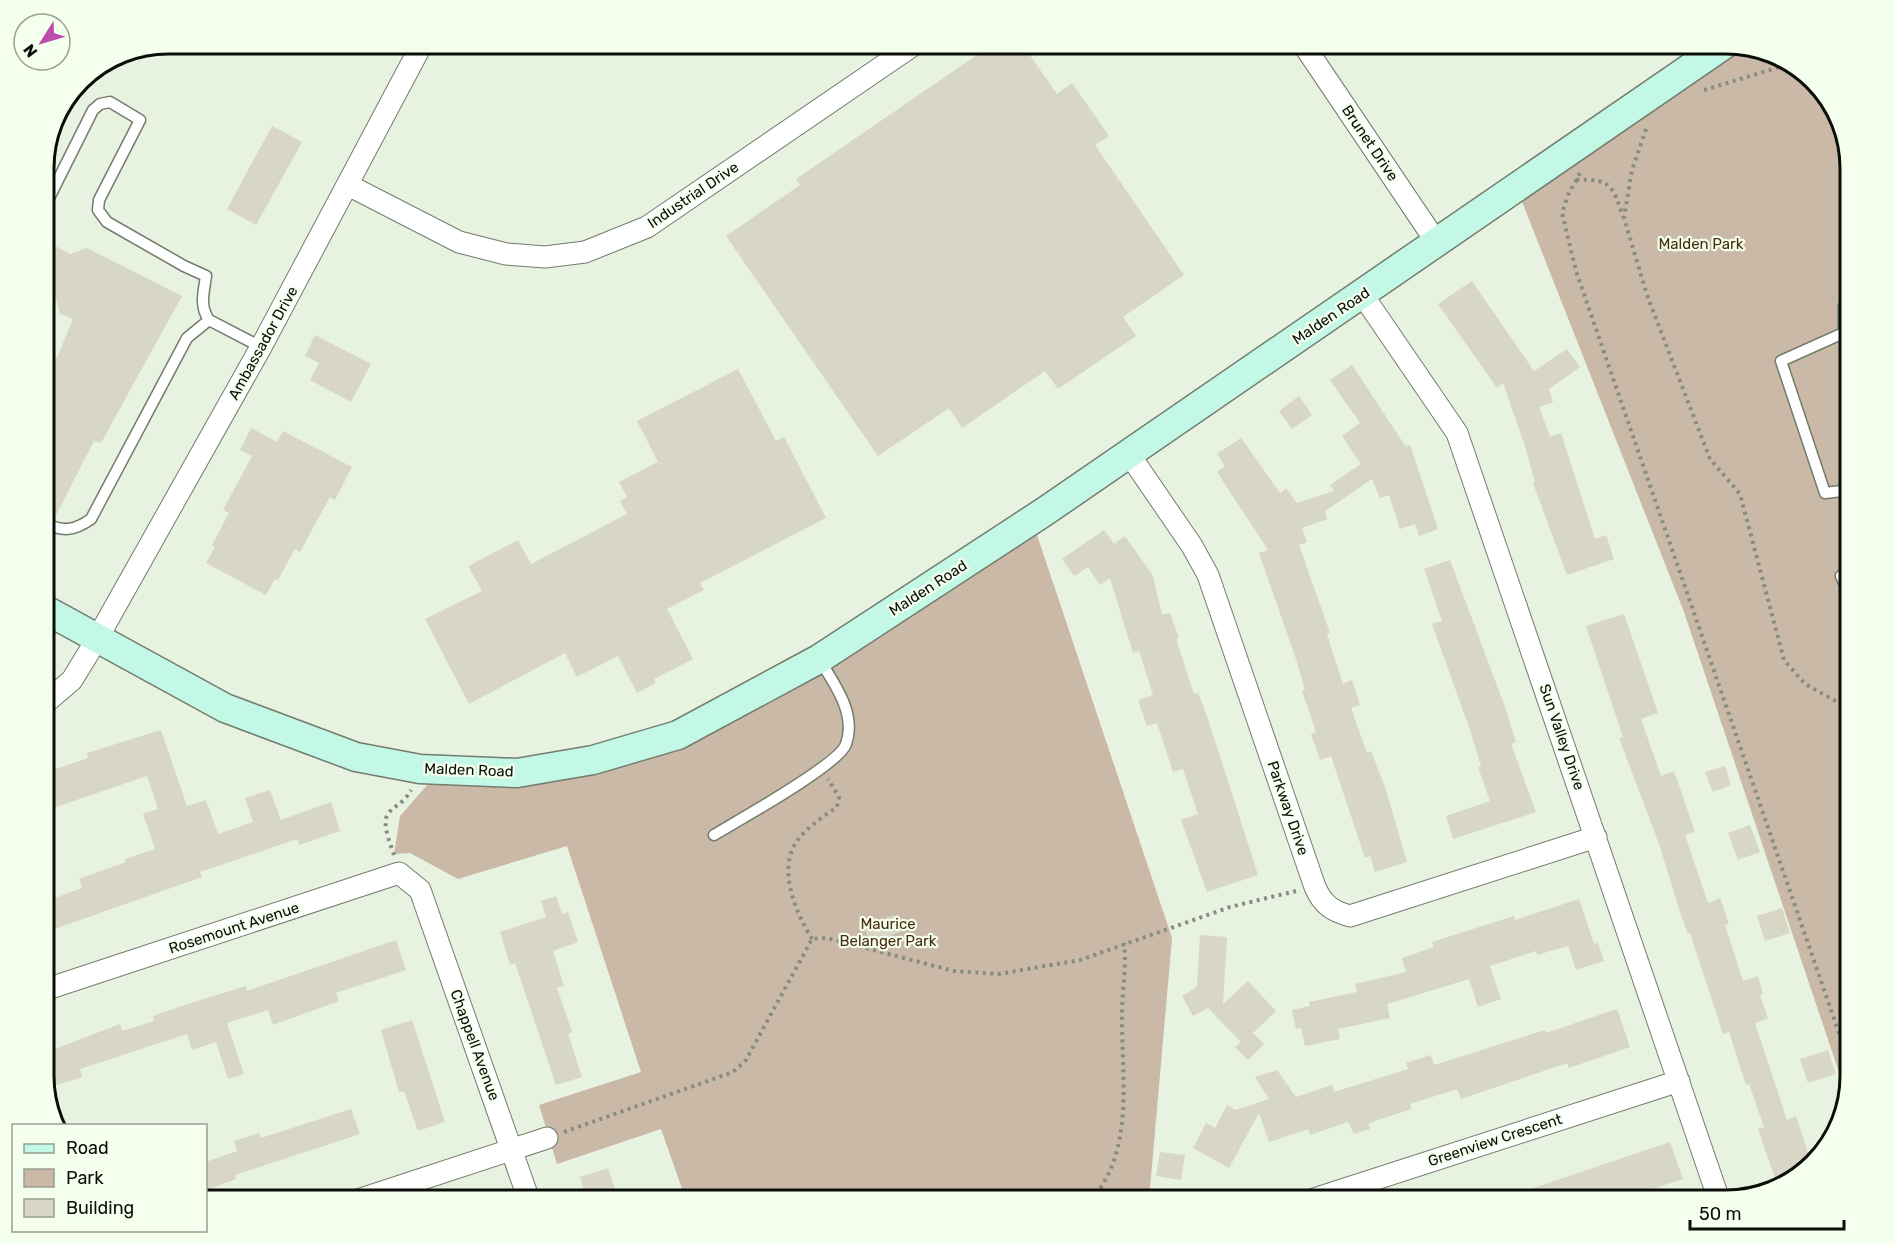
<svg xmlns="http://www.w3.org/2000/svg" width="1894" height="1244" viewBox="0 0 1894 1244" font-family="Rubik,sans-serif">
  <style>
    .green { fill: #cab9a6 }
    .building { fill: #d8d6c4 }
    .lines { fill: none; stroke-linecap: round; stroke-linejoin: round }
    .service-casing { stroke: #737c6d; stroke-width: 13 }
    .minor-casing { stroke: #737c6d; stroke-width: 23 }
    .secondary-casing { stroke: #737c6d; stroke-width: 31 }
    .path { stroke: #858c81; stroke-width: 4; stroke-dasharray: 3 4.5; stroke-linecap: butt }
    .service { stroke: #fff; stroke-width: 10 }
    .minor { stroke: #fff; stroke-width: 21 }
    .secondary { stroke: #c3f8e6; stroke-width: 28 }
    .labels { text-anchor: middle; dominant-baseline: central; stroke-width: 4.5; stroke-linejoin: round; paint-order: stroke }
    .street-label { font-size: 15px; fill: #0a0d08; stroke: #f5ffee }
    .park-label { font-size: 15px; fill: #472d0b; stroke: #f5ffee }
    .rim { fill: none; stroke: #0a0d08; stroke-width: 3 }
  </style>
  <rect width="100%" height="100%" fill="#e7f2e1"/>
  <path class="green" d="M1727,44L1795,64L1834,106L1850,167V1077L1846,1093L1684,612L1517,189Z
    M1032,520L1172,938L1149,1200H686L661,1129L557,1164L539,1105L641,1072L567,846L458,879L410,853L394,854L400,816L444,766L540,770L649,745Z"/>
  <path class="building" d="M993,44H1022L1057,94L1072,83L1109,136L1095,145L1184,275L1123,317L1136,336L1058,389L1045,371L962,428L949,408L878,456L726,236L800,185L796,179Z
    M272,126L302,142L256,225L227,209Z
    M48,242L70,254L87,248L182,296L101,443L94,441L56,515L44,508V351L57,358L73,319L60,314L56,299L44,293V252Z
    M1472,281L1534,371L1567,349L1580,367L1549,389L1553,402L1539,407L1550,437L1561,433L1595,539L1606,535L1614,559L1567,575L1533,483L1535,482L1525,446L1503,383L1497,388L1438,304Z
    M315,335L371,364L351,402L310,380L319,363L305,356Z
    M1352,365L1406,447L1410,445L1438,529L1419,536L1415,524L1400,529L1389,495L1380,498L1372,479L1325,511L1327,519L1302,528L1307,542L1299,545L1330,633L1327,634L1340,675L1343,684L1352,680L1360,705L1351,708L1367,753L1371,751L1385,787L1407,862L1375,872L1370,856L1365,858L1331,756L1320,760L1311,734L1316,732L1302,691L1305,690L1296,659L1259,553L1268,550L1217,472L1225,466L1217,454L1241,438L1280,493L1286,488L1297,503L1334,491L1330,485L1361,464L1342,436L1360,423L1330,380Z
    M738,369L776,441L784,437L826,518L700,583L704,590L667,609L693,659L654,679L656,683L637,693L618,656L577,677L565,653L469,704L425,619L482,591L468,566L518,540L531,564L627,514L620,501L627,497L619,482L658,462L637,421Z
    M1299,396L1312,415L1292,429L1279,411Z
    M251,428L277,442L283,431L352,467L335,500L330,497L300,552L295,549L278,580L275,579L266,595L206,563L215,547L212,545L229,513L223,510L252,456L240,450Z
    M1104,530L1114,544L1125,536L1153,576L1162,615L1170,613L1179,638L1176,639L1194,694L1198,693L1208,719L1258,875L1207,892L1181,820L1198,814L1183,769L1173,772L1157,723L1147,726L1138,700L1153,695L1139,651L1133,653L1110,578L1100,585L1088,567L1074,576L1062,559Z
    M1450,560L1505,707L1516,742L1511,744L1536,812L1453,839L1446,816L1490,801L1478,767L1481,766L1470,730L1432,624L1442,621L1424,569Z
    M1624,614L1658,713L1641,719L1661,776L1674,771L1695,832L1685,835L1708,903L1720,898L1729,924L1725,925L1743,981L1758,976L1763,994L1760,995L1768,1018L1755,1023L1787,1120L1796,1116L1811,1162L1788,1184L1778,1187L1758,1129L1764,1127L1749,1084L1746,1085L1729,1032L1723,1034L1690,933L1688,934L1681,915L1659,844L1619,738L1623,737L1586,626Z
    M161,730L187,806L206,800L218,834L253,822L245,798L270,790L281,820L331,802L340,831L299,845L297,839L200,872L202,877L49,931L44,915V902L82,888L79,879L126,862L125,859L155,849L143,814L158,809L147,776L44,811V773L88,758L87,753Z
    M1725,766L1731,785L1713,792L1705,772Z
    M1750,825L1760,852L1738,860L1728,833Z
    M556,896L562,914L568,912L578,942L553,951L564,986L557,988L572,1032L568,1034L582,1077L556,1085L515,963L510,965L500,932L546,917L541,901Z
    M1579,899L1594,944L1598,943L1604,961L1576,970L1568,946L1537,955L1536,951L1490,966L1501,999L1478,1007L1469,979L1387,1004L1390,1018L1338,1029L1340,1039L1305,1046L1301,1028L1296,1029L1292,1010L1310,1006L1309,1002L1357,992L1355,984L1406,972L1402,958L1434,947L1432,942L1514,916L1515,920Z
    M1782,908L1790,933L1765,941L1757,916Z
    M894,915L901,932L870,943L864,926Z
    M1200,935L1227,937L1223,1004L1248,981L1276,1011L1253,1033L1264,1044L1248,1060L1235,1047L1241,1042L1208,1008L1193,1016L1182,996L1197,987Z
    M396,940L406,970L336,993L339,1001L273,1025L268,1010L227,1023L244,1074L228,1079L216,1042L192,1050L187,1034L80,1069L82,1077L51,1087L44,1065V1053L120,1024L122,1031L154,1021L153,1016L194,1002L246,986L247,991Z
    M1617,1009L1630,1047L1569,1068L1567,1063L1461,1099L1457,1089L1410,1104L1412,1109L1375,1121L1369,1124L1370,1129L1354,1134L1348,1122L1310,1135L1308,1129L1269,1142L1259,1113L1229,1168L1193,1148L1206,1123L1215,1128L1227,1105L1236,1110L1269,1099L1255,1077L1277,1070L1296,1097L1332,1085L1334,1092L1408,1069L1406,1063L1431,1055L1434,1065L1545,1030L1546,1033Z
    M412,1020L445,1122L418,1131L404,1091L399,1092L381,1030Z
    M1828,1050L1836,1074L1808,1083L1800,1059Z
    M351,1109L360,1134L235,1175L236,1179L206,1190V1162L237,1151L234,1141L259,1133L261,1138Z
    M1670,1142L1683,1179L1619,1200H1504V1198Z
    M1160,1152L1185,1155L1181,1180L1156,1176Z
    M608,1168L619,1200H587L580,1177Z"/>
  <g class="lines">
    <g class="service-casing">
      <path id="service" d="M44,208L93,110L100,104L110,102L140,120L99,200L98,210L107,222L184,266L206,276C204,291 199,306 209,320L261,347
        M1850,330L1781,361L1825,493L1850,490
        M1844,332V306L1850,297
        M44,523C63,532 74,531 91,519L187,338L209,320
        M1850,570L1841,576L1850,596
        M714,835C737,821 840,764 846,744C857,714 834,683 819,659"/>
    </g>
    <g class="minor-casing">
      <path id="minor" d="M1303,44L1437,243
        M348,185L459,242L506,254L545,257L585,252L647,227L915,44
        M1362,294L1457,433L1719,1200
        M1129,454L1192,546L1208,575L1315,887C1323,905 1332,911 1350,916L1596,837
        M44,704L72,680L97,639L261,347L422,44
        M44,990L399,873L420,890L529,1200
        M358,1200L547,1138
        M1311,1200L1679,1081"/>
    </g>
    <g class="secondary-casing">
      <path id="secondary" d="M44,609L225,708L356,757L420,769L517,773L593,760L678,735L819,659L1044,512L1725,44"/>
    </g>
    <path class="path" d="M1704,90L1793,63
      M1646,129L1632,170L1624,218L1647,295L1710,459L1740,494L1784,660L1805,684L1850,709
      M1580,173L1568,195L1562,213L1576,271L1850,1065
      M1576,180C1611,178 1613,186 1623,217
      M1850,763V770
      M394,855C391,845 381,823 388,814C395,804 402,806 411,790
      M812,939C796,913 777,870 797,841C806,828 824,816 837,807L839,797L828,779
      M564,1132L733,1072L746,1060L812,939L827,938L954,971L999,974L1080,960L1230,907L1296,891
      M1091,1200C1136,1150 1121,1073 1122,1013C1122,989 1127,966 1124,943"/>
    <use href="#service" class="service"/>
    <use href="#minor" class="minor"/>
    <use href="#secondary" class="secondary"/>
  </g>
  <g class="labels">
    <g class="street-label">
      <text transform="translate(1370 143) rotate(56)">Brunet Drive</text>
      <text transform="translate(693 195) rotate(-34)">Industrial Drive</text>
      <text transform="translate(1331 316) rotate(-34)">Malden Road</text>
      <text transform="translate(263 343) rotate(-61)">Ambassador Drive</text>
      <text transform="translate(928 588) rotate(-33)">Malden Road</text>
      <text transform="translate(1562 737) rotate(71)">Sun Valley Drive</text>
      <text transform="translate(469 770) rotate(2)">Malden Road</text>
      <text transform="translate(1288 808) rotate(71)">Parkway Drive</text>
      <text transform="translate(234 928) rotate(-18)">Rosemount Avenue</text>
      <text transform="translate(475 1045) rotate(70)">Chappell Avenue</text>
      <text transform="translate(1495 1140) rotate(-18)">Greenview Crescent</text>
    </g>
    <g class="park-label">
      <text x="1701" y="244">Malden Park</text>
      <text x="888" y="924">Maurice<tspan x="888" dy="17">Belanger Park</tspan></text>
    </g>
  </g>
  <path d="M0 0H1894V1244H0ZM168 54H1726A114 114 0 0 1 1840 168V1076A114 114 0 0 1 1726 1190H168A114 114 0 0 1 54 1076V168A114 114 0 0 1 168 54Z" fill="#f5ffee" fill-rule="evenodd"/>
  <path class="rim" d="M168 54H1726A114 114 0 0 1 1840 168V1076A114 114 0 0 1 1726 1190H168A114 114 0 0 1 54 1076V168A114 114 0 0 1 168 54Z"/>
  <rect x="12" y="1124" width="195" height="108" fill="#f5ffee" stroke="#979e92" stroke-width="1.5"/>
  <rect x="24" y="1144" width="30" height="9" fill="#c3f8e6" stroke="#979e92" stroke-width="1.5"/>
  <text x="66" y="1154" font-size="18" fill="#0a0d08">Road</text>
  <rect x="24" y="1169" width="30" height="18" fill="#cab9a6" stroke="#979e92" stroke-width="1.5"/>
  <text x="66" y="1184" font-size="18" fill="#0a0d08">Park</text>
  <rect x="24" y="1199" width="30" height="18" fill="#d8d6c4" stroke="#979e92" stroke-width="1.5"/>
  <text x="66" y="1214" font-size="18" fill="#0a0d08">Building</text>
  <g transform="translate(42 42) rotate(233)"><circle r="28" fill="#f5ffee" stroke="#979e92" stroke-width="1.5"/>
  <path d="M0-4.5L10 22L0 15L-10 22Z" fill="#bc4daa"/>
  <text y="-9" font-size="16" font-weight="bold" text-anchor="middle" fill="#0a0d08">N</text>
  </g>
  <path d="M1690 1220v9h154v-9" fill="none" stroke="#0a0d08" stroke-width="3"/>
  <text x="1699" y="1220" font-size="18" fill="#0a0d08" stroke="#f5ffee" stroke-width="4.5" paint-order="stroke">50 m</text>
</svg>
